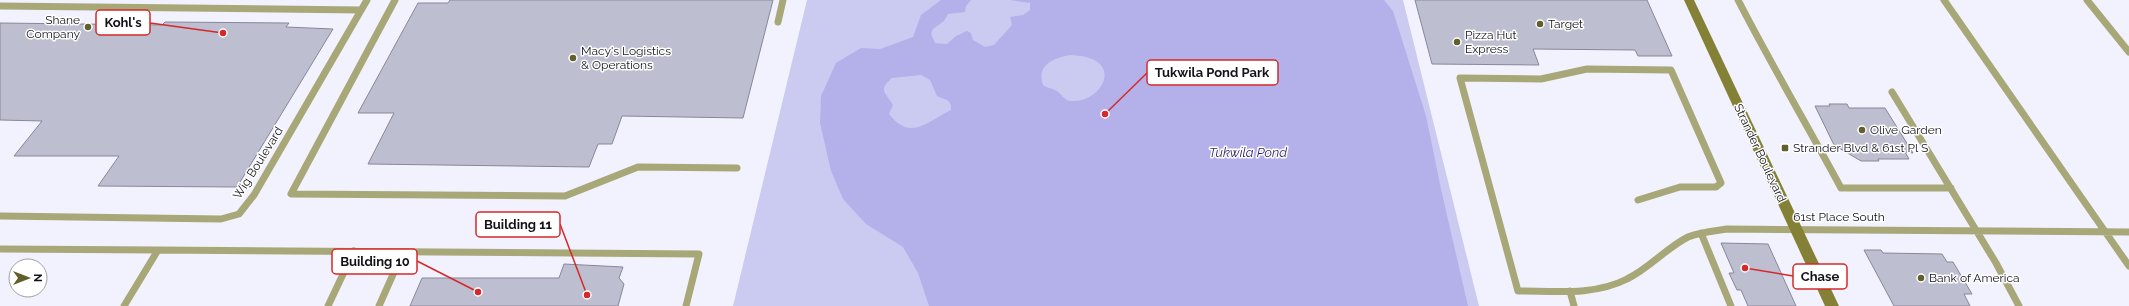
<svg xmlns="http://www.w3.org/2000/svg" width="2129" height="306" viewBox="0 0 2129 306" font-family="Raleway,sans-serif">
  <style>
    .green { fill: #cbcaf1 }
    .water { fill: #b4b1ea; fill-rule: evenodd }
    .building { fill: #bebed1; stroke: #888799 }
    .lines { fill: none; stroke-linecap: round; stroke-linejoin: round }
    .lane { stroke: #a8a778; stroke-width: 7 }
    .secondary { fill: #848137; fill-rule: evenodd }
    .poi-dot { fill: #615f2c; stroke: #fff; stroke-width: 1.5 }
    .labels { text-anchor: middle; dominant-baseline: central; stroke-width: 3; stroke-linejoin: round; paint-order: stroke }
    .poi-label { font-size: 12px; fill: #121219; stroke: #fff; text-anchor: start }
    .street-label { font-size: 12px; fill: #121219; stroke: #fff }
    .water-label { font-size: 13px; font-style: italic; fill: #322668; stroke: #fff }
    .leader { fill: none; stroke: #d62828; stroke-width: 1.5 }
    .callout-dot { fill: #d62828; stroke: #fff; stroke-width: 1.5 }
    .callout { fill: #fff; stroke: #d62828; stroke-width: 1.5 }
    .callout-label { font-size: 13px; text-anchor: middle; font-weight: bold; fill: #121219 }
  </style>
  <rect width="100%" height="100%" fill="#f2f2fe"/>
  <path class="green" d="M807,0H1403L1479,306H733Z"/>
  <path class="water" d="M941,0H971L966,6L965,12L948,14L944,21L933,29L931,34L935,43L947,44L956,36L967,31L971,33L973,40L985,47L994,45L1012,25L1010,17L1023,15L1030,10V3L1010,0H1384L1393,11L1426,116L1441,189L1468,306H929L918,273L903,247L866,224L843,199L831,171L820,123L821,96L836,63L861,48L880,49L913,37L921,15ZM1070,55C1128,57 1102,103 1072,101C1063,101 1062,93 1055,90C1051,88 1047,88 1043,85C1036,65 1054,58 1070,55ZM921,75L930,80L937,96C945,100 952,99 951,110C928,121 911,142 889,114L893,105C885,92 878,90 892,78Z"/>
  <path class="building" d="M450,0H773L743,118L622,116L612,144H598L589,167L368,164L394,113H358L418,3H448Z
    M1415,0H1647L1672,56H1638L1635,50L1533,49L1539,65L1432,64Z
    M165,22L289,23L286,27L333,29L237,187L98,186L119,156H14L42,121L0,120V23L162,25Z
    M1829,104H1847L1849,108H1885L1913,153L1905,152L1909,159H1878L1879,161H1861L1834,145L1815,106H1830Z
    M1721,243L1768,244L1796,306H1748L1741,290H1737L1729,273H1734Z
    M1864,250H1881L1883,253L1942,254L1947,262H1953L1972,294H1964L1970,306H1894Z
    M564,264L623,267L619,278L624,284L618,306H410L422,278H559Z"/>
  <g class="lines">
    <path class="lane" d="M395,0L291,194L565,196L638,167L737,168
      M1738,0C1771,64 1807,125 1841,188H1951
      M1944,0L2129,266
      M2087,0L2129,52
      M0,6L361,10
      M778,22L783,0
      M1892,92L1996,263L2019,306
      M1638,200L1680,187H1716L1721,183L1671,70L1587,69L1541,79L1460,78L1518,291C1554,291 1594,296 1627,279C1650,268 1666,248 1688,237C1700,232 1714,231 1727,229L2129,232
      M0,216L221,219L239,214L254,195L367,0
      M1701,233L1731,306
      M0,249L158,250
      M1570,291L1574,306
      M124,306L158,250L699,254L686,306
      M328,306L354,251
      M379,306L403,252"/>
    <path class="secondary" d="M1684,0H1694L1839,306H1825Z"/>
  </g>
  <g class="poi-dot">
    <circle cx="1540" cy="24" r="4"/>
    <circle cx="88" cy="27" r="4"/>
    <circle cx="1457" cy="42" r="4"/>
    <circle cx="573" cy="58" r="4"/>
    <circle cx="1862" cy="130" r="4"/>
    <rect x="1781" y="144" width="8" height="8" rx="2"/>
    <circle cx="1921" cy="278" r="4"/>
  </g>
  <g class="labels">
    <g class="poi-label">
      <text x="80" y="20" text-anchor="end">Shane<tspan x="80" dy="14">Company</tspan></text>
      <text x="1548" y="24">Target</text>
      <text x="1465" y="35">Pizza Hut<tspan x="1465" dy="14">Express</tspan></text>
      <text x="581" y="51">Macy's Logistics<tspan x="581" dy="14">&amp; Operations</tspan></text>
      <text x="1870" y="130">Olive Garden</text>
      <text x="1793" y="148">Strander Blvd &amp; 61st Pl S</text>
      <text x="1929" y="278">Bank of America</text>
    </g>
    <g class="street-label">
      <text transform="translate(1760 153) rotate(65)">Strander Boulevard</text>
      <text transform="translate(258 163) rotate(-58)">Wig Boulevard</text>
      <text x="1839" y="217">61st Place South</text>
    </g>
    <g class="water-label">
      <text x="1248" y="152">Tukwila Pond</text>
    </g>
  </g>
  <path class="leader" d="M223 33L150 23M1105 114L1147 73M587 295L560 224M478 292L417 261M1745 268L1793 276"/>
  <g class="callout-dot">
    <circle cx="223" cy="33" r="4"/>
    <circle cx="1105" cy="114" r="4"/>
    <circle cx="587" cy="295" r="4"/>
    <circle cx="478" cy="292" r="4"/>
    <circle cx="1745" cy="268" r="4"/>
  </g>
  <g class="callout">
    <rect x="96" y="10" width="54" height="25" rx="4"/>
    <rect x="1147" y="60" width="131" height="25" rx="4"/>
    <rect x="476" y="212" width="84" height="25" rx="4"/>
    <rect x="332" y="249" width="85" height="25" rx="4"/>
    <rect x="1793" y="264" width="54" height="25" rx="4"/>
  </g>
  <g class="callout-label">
    <text x="123" y="27">Kohl's</text>
    <text x="1212" y="77">Tukwila Pond Park</text>
    <text x="518" y="229">Building 11</text>
    <text x="375" y="266">Building 10</text>
    <text x="1820" y="281">Chase</text>
  </g>
  <g transform="translate(28 278) rotate(90)"><circle r="19" fill="#ffffff" stroke="#a0a0a3"/>
  <path d="M0-3L7 15L0 10L-7 15Z" fill="#615f2c"/>
  <text y="-6" font-size="11" font-weight="bold" text-anchor="middle" fill="#121219">N</text>
  </g>
</svg>
